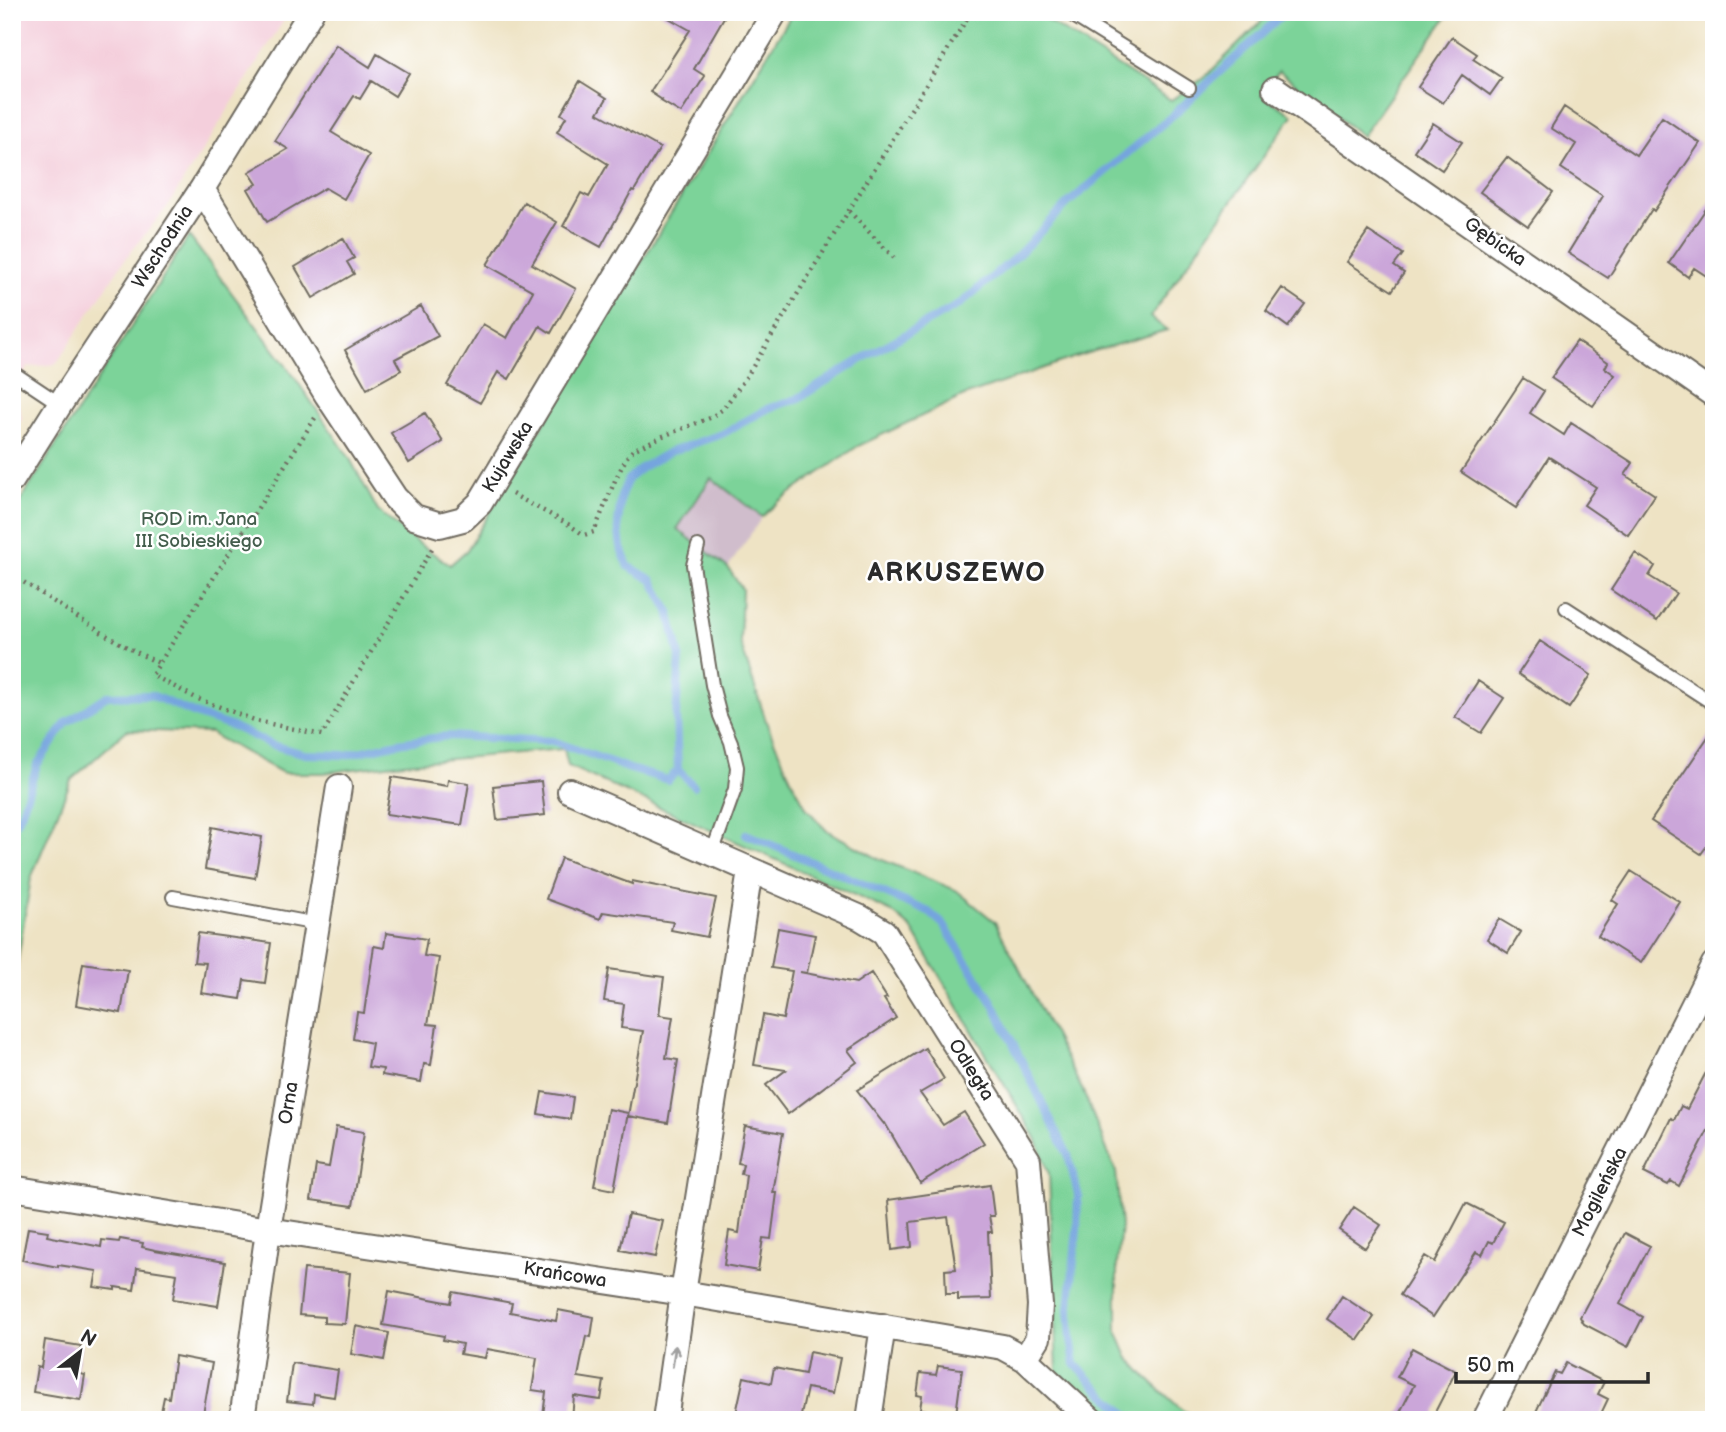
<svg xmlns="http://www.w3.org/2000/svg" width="1726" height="1432" viewBox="0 0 1726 1432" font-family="'Balsamiq Sans',sans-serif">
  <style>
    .built { fill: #f4cfdc }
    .industrial { fill: #d0bdcc }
    .green { fill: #7bd399; stroke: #537f62; stroke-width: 2 }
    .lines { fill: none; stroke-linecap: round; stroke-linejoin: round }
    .stream { stroke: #75a4de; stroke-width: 8 }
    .building { fill: #cba6d9 }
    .service-casing { stroke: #6f6b61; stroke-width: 16 }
    .minor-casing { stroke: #6f6b61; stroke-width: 28 }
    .path { stroke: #6f6b61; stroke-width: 4.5; stroke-dasharray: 2 5; stroke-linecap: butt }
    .service { stroke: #fff; stroke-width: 12 }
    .minor { stroke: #fff; stroke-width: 24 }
    .oneway { stroke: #a0a0a0 }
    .labels { text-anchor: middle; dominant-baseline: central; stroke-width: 5; stroke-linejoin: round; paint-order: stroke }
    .street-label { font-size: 19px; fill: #2b2b2b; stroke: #fff }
    .park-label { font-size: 19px; fill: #435d4c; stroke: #fff }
    .district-label { font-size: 26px; font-weight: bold; letter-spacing: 2px; fill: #2b2b2b; stroke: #fff }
  </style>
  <rect width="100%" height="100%" fill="#fff"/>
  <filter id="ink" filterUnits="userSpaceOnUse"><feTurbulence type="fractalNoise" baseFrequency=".0143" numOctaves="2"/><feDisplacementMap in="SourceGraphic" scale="14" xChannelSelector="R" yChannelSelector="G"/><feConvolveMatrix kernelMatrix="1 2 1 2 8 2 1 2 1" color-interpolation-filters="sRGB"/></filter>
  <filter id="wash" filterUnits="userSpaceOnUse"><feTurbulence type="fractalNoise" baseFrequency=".00686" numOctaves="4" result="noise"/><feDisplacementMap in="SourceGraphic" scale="28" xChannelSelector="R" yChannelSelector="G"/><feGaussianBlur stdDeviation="1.57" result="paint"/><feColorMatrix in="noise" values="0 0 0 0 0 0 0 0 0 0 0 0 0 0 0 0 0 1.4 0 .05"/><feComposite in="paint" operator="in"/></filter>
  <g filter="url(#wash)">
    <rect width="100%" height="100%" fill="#eee3c4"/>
    <path class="built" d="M12,12H289L167,207L123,262L56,364L28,367L14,389L22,418L12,433Z"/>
    <path class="industrial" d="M710,476L762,517L728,568L677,529Z"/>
    <path class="green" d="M793,12H1034L1171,100L1205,77L1271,12H1450L1362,136L1279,71L1262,95L1293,115L1150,317L1167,330L1084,354L964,396L858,446L778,502L762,517L711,478L677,529L728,568L742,589L740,642L768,727L791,779L807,809L826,830L875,857L956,890L995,922L1083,1091L1116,1172L1121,1226L1117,1264V1331L1128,1357L1147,1378L1181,1409L1198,1420H1112L1057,1371L1049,1174L1036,1138L911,928L892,912L568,766L564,749L394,764L323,773H283L218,738L211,733L127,730L71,780L31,878L12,995V514L189,236L293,375L349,457L378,511L418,543L450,565L467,550Z"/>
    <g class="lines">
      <path class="stream" d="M694,786L678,770L676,716L680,657L669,611L652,580L628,566L621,548L618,524L621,496L628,479L643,467L669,452L722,434L769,408L797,399L872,353L960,304L1017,256L1067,204L1173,115L1285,12
        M12,828L21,814L37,765L66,723L107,696L151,695L200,716L236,728L272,745L305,754L346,755L398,743L448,736L553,741L630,769L668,780L678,770
        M746,834L929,912L943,924L993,1003L1068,1155L1078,1194L1077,1231L1069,1309L1071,1338L1075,1364L1098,1388L1133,1420"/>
    </g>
    <g id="blocks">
      <path class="building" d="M658,12H727L694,69L705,76L681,113L661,101L662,100L650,92L690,30Z
        M1452,37L1477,54L1473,59L1502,78L1490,95L1462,75L1443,103L1418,87Z
        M336,45L370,67L377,54L409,73L395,96L371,81L360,99L354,96L331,132L369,155L344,199L325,188L267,222L248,189L257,184L249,172L288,149L275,141Z
        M580,81L607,98L598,113L660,148L634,191L632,190L601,247L563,226L581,193L589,197L608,164L557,132L566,117L561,114Z
        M1564,107L1636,155L1662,117L1700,143L1654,211L1652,209L1608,278L1568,253L1603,196L1561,168L1576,144L1551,128Z
        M1433,123L1462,142L1442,170L1414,151Z
        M1507,157L1553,192L1528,226L1480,192Z
        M1714,197V281L1694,268L1688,277L1669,263Z
        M524,202L557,222L532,264L576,289L551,333L540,326L509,379L498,372L480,403L447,385L483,324L507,338L533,291L487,265Z
        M1368,231L1403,254L1394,266L1404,273L1392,291L1347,262Z
        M343,238L354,258L347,262L354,274L313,298L295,267Z
        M1282,288L1305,304L1288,327L1266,311Z
        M421,306L438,336L395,359L401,370L367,389L345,350Z
        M1577,341L1608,362L1605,368L1615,375L1593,406L1551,378Z
        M1523,378L1544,391L1530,413L1564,435L1571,423L1633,463L1625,475L1655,495L1628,535L1584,505L1596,487L1549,457L1516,508L1461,472Z
        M425,413L443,442L409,463L391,433Z
        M1635,553L1655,566L1649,576L1676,593L1657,621L1611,590Z
        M1540,641L1591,675L1569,708L1518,674Z
        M1478,681L1504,698L1481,733L1455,717Z
        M1714,728V836L1701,854L1651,821Z
        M392,777L447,786L448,780L469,783L462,825L386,814Z
        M541,781L545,815L497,820L493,786Z
        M212,827L262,837L255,878L205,869Z
        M561,858L632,884V881L716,898L707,937L671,930L673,922L603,912L600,919L546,899Z
        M1631,871L1680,902L1641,963L1598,936L1618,904L1612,900Z
        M1499,919L1521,932L1508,953L1487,939Z
        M778,928L815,935L807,973L800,972L856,983L871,973L887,998L884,999L896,1018L848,1050L857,1062L788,1114L766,1085L786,1070L754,1065L763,1015L783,1019L792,971L771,968Z
        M198,933L271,943L265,983L244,980L241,999L201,993L206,963L194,962Z
        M386,933L427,939L424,956L439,958L428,1024L437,1025L431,1065L424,1064L421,1082L382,1075L383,1069L368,1067L372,1043L353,1039L357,1012L364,1013L374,946L384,948Z
        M83,963L128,970L121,1013L76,1005Z
        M609,969L664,977L659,1015L673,1017L666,1058L678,1060L668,1123L628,1116L643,1031L621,1028L624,1004L604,1001Z
        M925,1048L944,1079L920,1093L943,1125L964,1112L984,1143L920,1183L885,1123L884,1124L857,1090Z
        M1714,1057V1119L1679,1186L1671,1181L1668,1185L1644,1173L1671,1118L1674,1120L1681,1106L1687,1109Z
        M542,1092L573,1097L570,1119L538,1114Z
        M608,1109L628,1113L614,1190L594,1186Z
        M745,1126L783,1133L773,1193H777L771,1239L763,1238L758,1271L724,1265L729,1231L739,1233L746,1175L741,1174L743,1164L738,1163Z
        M336,1127L364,1132L353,1206L311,1200L316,1165L329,1167Z
        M990,1185L994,1216H989L992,1232H988L991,1299L958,1300V1294H946L945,1270L956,1269L948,1217L910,1222L912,1247L892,1250L888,1200Z
        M1466,1203L1504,1222L1493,1243L1489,1241L1482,1255L1476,1252L1433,1317L1400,1295L1425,1256L1435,1262Z
        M1354,1207L1381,1225L1365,1248L1339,1230Z
        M628,1214L663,1221L655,1257L620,1250Z
        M28,1228L48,1231L47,1236L101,1247L102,1240L119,1242L120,1239L143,1243L142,1247L155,1250L225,1262L218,1306L173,1299L177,1274L137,1268L134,1290L115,1287V1290L94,1287L97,1271L58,1265V1267L22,1260Z
        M1625,1233L1650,1246L1620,1304L1643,1317L1628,1347L1584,1324L1580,1317Z
        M304,1269L350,1273L345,1324L324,1323V1317L299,1315Z
        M389,1291L451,1303L453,1292L512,1303L510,1312L556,1321L558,1310L594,1317L591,1337L586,1336L578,1377L604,1381L601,1400L574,1396L572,1419L543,1415L546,1392L532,1390L537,1358L487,1349L485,1358L460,1354L462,1344L443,1340L444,1336L383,1325Z
        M1342,1296L1374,1317L1358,1340L1327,1319Z
        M356,1326L389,1333L384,1360L351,1354Z
        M45,1340L81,1346L76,1373L85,1375L81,1400L33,1392L37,1367L41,1368Z
        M1412,1348L1456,1371L1431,1420H1396L1414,1385L1397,1377Z
        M809,1352L840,1358L833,1393L807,1388L800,1420H746L735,1418L744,1377L771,1383L774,1368L805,1374Z
        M175,1356L212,1363L202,1420H175L160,1417L164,1397L169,1398Z
        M292,1363L338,1370L334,1397L314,1394L313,1404L287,1401Z
        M1566,1363L1604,1382L1598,1394L1608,1399L1598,1420H1532L1555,1372L1560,1374Z
        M938,1366L962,1369L956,1414L920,1409L922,1396L917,1395L920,1373L936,1375Z"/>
    </g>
  </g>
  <g filter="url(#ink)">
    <use href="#blocks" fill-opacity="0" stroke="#6f6b61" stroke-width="2"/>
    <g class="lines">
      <g class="service-casing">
        <path id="service" d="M1067,12L1189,88
          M12,372L60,404
          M698,546L693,565L712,685L720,716L731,742L737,767L735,789L712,853
          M1566,608L1714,704
          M173,897L317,924"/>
      </g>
      <g class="minor-casing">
        <path id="minor" d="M1275,89L1714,395
          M202,189L327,395L395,498L414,517L440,525L463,519L480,503L775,12
          M12,480L60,404L202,189L311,12
          M570,791L861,918L884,932L1028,1160L1040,1305L1038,1338L1025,1359
          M12,1188L268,1230L683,1293L1003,1347L1025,1359L1091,1420
          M242,1420L268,1230L339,787
          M665,1420L683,1293L750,871
          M869,1420L883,1326
          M1485,1420L1714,964"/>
      </g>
      <path class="path" d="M849,211L897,261
        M315,418L152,675L196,698L257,721L322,735L433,547
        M512,494L568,524L584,535L594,532L616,478L627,457L633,450L663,436L710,418L723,409L747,376L971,12
        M12,575C61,605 107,640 159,663"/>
      <use href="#service" class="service"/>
      <use href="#minor" class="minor"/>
    </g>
    <defs><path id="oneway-shaft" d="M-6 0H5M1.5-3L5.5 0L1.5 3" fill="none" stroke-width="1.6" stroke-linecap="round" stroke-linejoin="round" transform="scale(1.75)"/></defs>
    <use class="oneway" href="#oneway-shaft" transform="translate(674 1356) rotate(-82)"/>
  </g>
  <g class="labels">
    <g class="street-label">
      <text transform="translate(1495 242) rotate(35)">Gębicka</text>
      <text transform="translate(163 247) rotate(-57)">Wschodnia</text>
      <text transform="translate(508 457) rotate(-59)">Kujawska</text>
      <text transform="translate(971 1070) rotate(58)">Odległa</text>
      <text transform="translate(289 1103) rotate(-81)">Orna</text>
      <text transform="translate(1600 1192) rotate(-63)">Mogileńska</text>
      <text transform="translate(565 1275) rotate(9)">Krańcowa</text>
    </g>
    <g class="park-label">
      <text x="199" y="519">ROD im. Jana<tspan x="199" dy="22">III Sobieskiego</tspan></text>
    </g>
    <g class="district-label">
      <text x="957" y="573">ARKUSZEWO</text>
    </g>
  </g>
  <rect width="1726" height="1432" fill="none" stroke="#fff" stroke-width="42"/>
  <g transform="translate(80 1352) rotate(31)" stroke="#ffffff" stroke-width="5" paint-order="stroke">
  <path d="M0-5L12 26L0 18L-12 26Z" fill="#2b2b2b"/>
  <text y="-10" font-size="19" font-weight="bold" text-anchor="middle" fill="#2b2b2b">N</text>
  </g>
  <path d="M1456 1372v10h192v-10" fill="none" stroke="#2b2b2b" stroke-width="3.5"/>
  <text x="1467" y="1372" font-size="21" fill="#2b2b2b" stroke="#ffffff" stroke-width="5" paint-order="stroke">50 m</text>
</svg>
